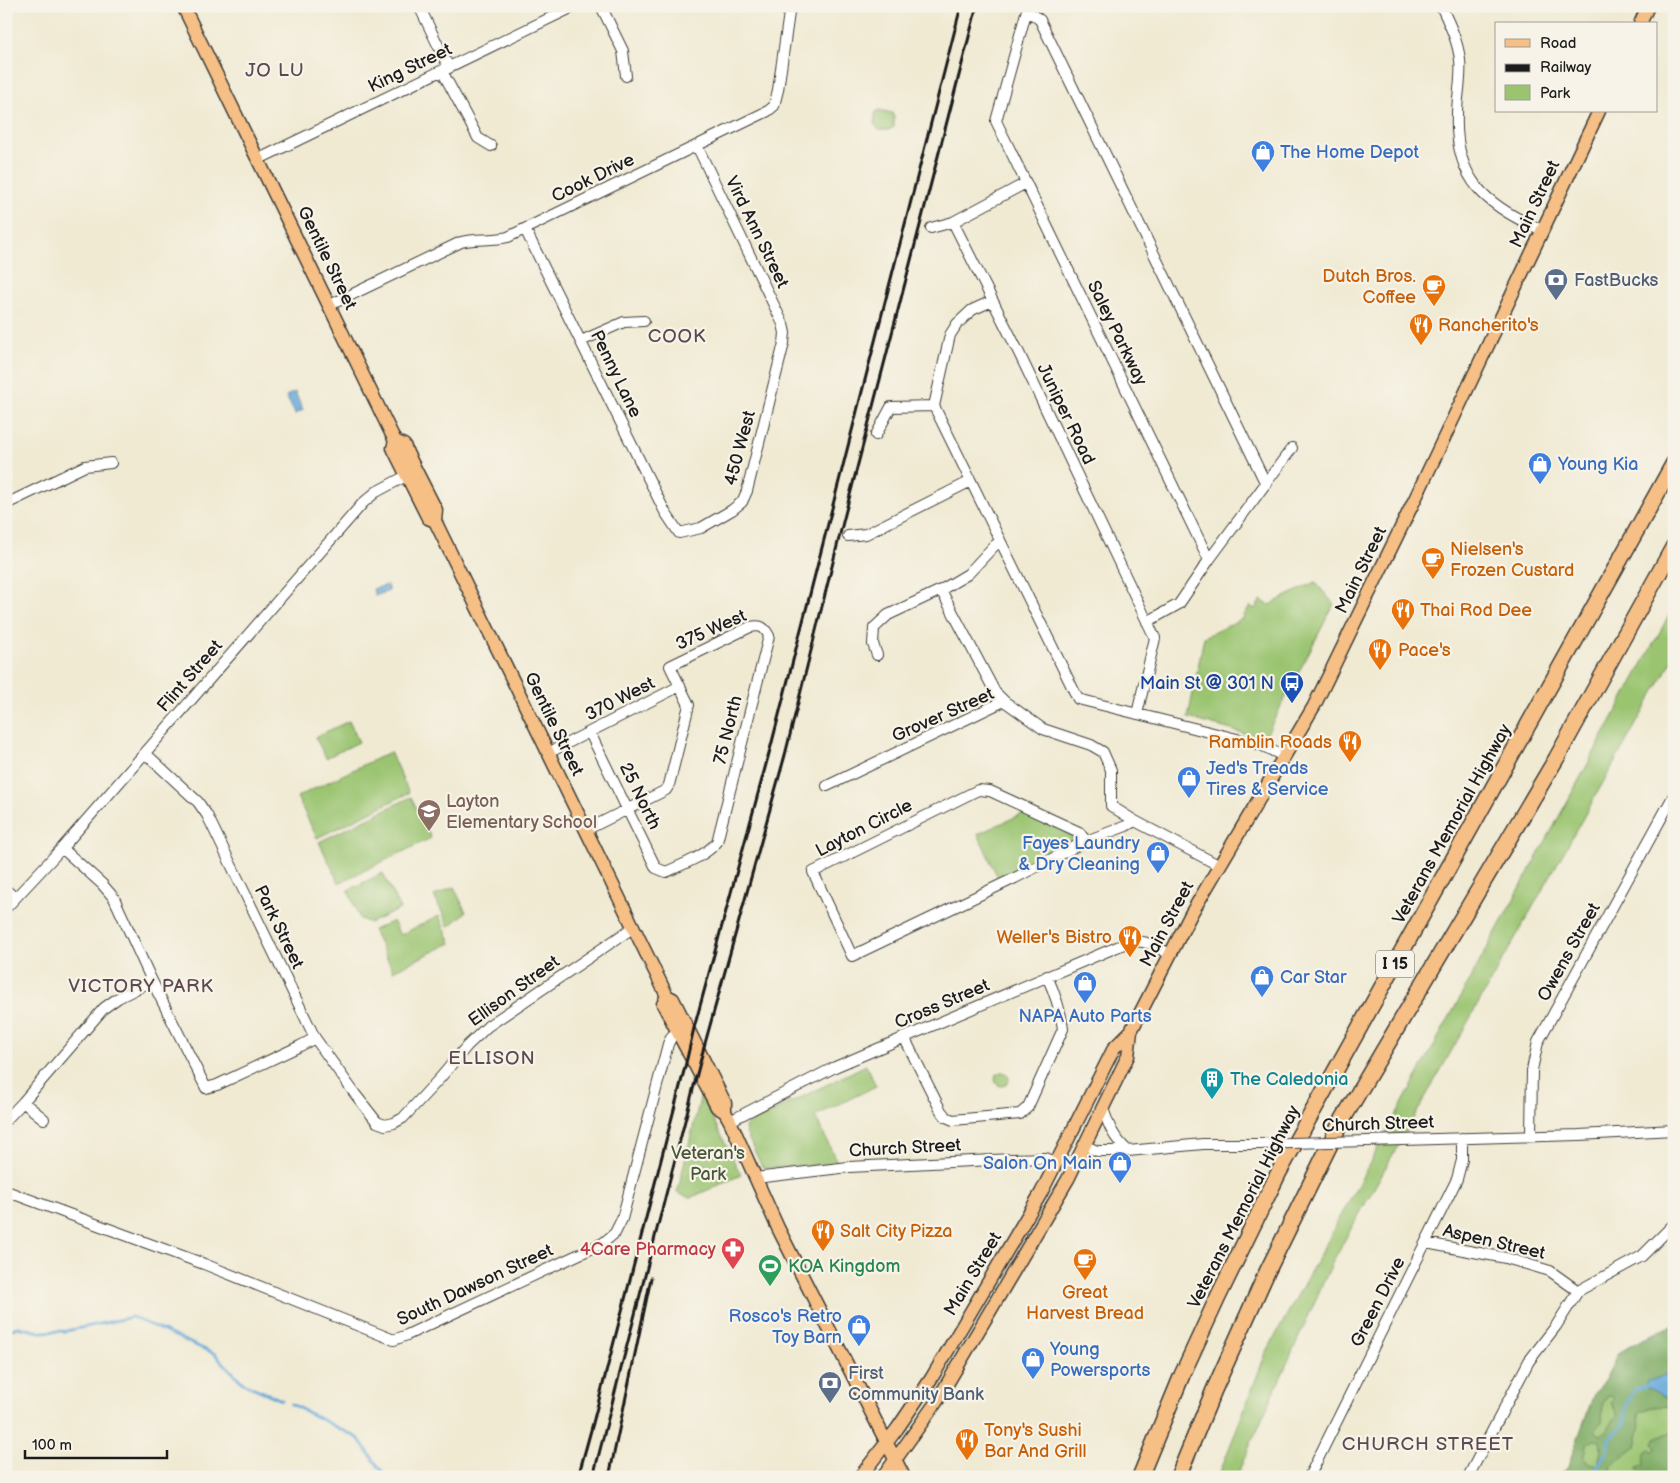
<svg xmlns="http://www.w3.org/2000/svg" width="1680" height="1483" viewBox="0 0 1680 1483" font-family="'Balsamiq Sans',sans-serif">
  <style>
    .green { fill: #9ac470; stroke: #5b7046 }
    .forest { fill: #7baa62; stroke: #4c633f; fill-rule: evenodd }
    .water { fill: #63a8d9; stroke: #40627a }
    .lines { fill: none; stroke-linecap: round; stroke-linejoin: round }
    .stream { stroke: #63a8d9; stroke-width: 3 }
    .minor-casing { stroke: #3c3b37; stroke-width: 12 }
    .major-casing { stroke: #3c3b37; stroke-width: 15 }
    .highway-casing { stroke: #3c3b37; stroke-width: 18 }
    .minor { stroke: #fff; stroke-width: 10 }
    .major { stroke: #f5bf86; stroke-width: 12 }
    .highway { stroke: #f5bf86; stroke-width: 15 }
    .rail { stroke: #1c1c1c; stroke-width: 3 }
    .minor-bridge-casing { stroke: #3c3b37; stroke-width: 12; stroke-linecap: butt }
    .minor-bridge { stroke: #fff; stroke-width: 10 }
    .labels { text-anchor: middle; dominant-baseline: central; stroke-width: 4.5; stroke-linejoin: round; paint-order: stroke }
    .shield { fill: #f7f3e8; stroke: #5e5c59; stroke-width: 1 }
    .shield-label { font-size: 16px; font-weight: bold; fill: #1c1c1c }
    .street-label { font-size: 18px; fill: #1c1c1c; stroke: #f7f3e8 }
    .shop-label { font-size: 18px; fill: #366cbe; stroke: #f7f3e8; text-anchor: start }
    .food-label { font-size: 18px; fill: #c56008; stroke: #f7f3e8; text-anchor: start }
    .service-label { font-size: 18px; fill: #4e5e75; stroke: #f7f3e8; text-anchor: start }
    .transit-label { font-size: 18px; fill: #164399; stroke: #f7f3e8; text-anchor: end }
    .education-label { font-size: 18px; fill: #785e54; stroke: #f7f3e8; text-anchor: start }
    .culture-label { font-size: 18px; fill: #0d838f; stroke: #f7f3e8; text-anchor: start }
    .park-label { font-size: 18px; fill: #485739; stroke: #f7f3e8 }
    .health-label { font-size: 18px; fill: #be3a42; stroke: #f7f3e8; text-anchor: end }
    .leisure-label { font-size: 18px; fill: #27864d; stroke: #f7f3e8; text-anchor: start }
    .neighbourhood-label { font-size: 19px; letter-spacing: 1px; fill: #5c4a51; stroke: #f7f3e8 }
  </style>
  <rect width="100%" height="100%" fill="#f7f3e8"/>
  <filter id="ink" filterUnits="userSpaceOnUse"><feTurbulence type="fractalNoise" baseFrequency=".02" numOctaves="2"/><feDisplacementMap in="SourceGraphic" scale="10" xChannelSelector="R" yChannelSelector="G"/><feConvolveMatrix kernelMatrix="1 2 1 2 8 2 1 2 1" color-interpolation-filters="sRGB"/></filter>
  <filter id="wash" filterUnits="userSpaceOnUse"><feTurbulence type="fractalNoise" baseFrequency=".0096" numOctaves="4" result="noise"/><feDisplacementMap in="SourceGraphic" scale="20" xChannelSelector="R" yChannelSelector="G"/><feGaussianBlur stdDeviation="1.12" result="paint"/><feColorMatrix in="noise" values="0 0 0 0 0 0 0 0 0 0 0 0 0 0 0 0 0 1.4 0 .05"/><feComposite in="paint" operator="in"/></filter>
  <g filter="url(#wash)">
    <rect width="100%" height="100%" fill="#f0ead3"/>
    <path class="green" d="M879,110L892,113L894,117V127L889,130H879L875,125V113Z
      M1315,582L1334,604L1264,739L1188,718L1204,637L1244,618L1243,617L1250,606L1255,609L1261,600L1269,605Z
      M1674,606V657L1334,1259L1236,1477H1218L1266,1353Z
      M349,721L359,742L326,758L315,737Z
      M390,752L409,793L317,838L297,797Z
      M411,797L431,838L339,883L319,842Z
      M1024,813L1071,835L1073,839L1072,843L998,878L978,834Z
      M383,873L400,909L370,923L360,919L348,890Z
      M454,887L466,912L449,927L434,896Z
      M439,916L451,943L393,971L373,930L393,921L400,935Z
      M866,1065L876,1086L815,1116L838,1164L766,1168L762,1167L746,1133L745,1128L746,1125Z
      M995 1079a7 7 0 1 1 14 0a7 7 0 1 1-14 0Z
      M701,1095L741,1175L690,1198L677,1193Z
      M1674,1325V1477H1558L1568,1466L1594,1394L1609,1373L1617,1354L1646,1337Z"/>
    <path class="forest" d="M1674,1325V1406L1652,1407L1639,1412L1640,1429L1636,1447L1610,1466L1611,1469L1608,1477H1558L1568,1466L1594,1394L1609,1373L1617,1354L1646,1337ZM1608,1395L1613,1396L1614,1398L1611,1403L1618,1416C1610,1421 1610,1430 1601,1435L1597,1433L1595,1429L1602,1422L1603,1403ZM1594,1440L1600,1441L1601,1450L1598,1465L1589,1463L1583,1456L1586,1453L1587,1445Z
      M1674,1428V1477H1644L1638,1470V1468L1644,1465L1645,1452L1649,1449L1653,1451L1656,1449L1653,1443C1656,1434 1664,1436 1671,1432Z"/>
    <path class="water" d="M295,392L303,410L295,414L286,396Z
      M387,585L389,591L375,596L373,589Z
      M1665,1375H1674V1399L1670,1400L1651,1389H1648L1647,1382Z"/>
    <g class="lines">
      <path class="stream" d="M6,1331L18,1327L40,1332L66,1331L132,1317L215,1354L243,1383L282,1400
        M291,1404L358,1438L386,1477
        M1591,1477L1607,1451L1609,1438L1623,1427L1627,1404L1635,1389L1651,1385"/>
    </g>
  </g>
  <g filter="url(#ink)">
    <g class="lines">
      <g class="minor-casing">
        <path id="minor" d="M419,6L449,68
          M601,6L623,51L626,76
          M1028,6L996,121L1209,560
          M1441,6C1449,23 1458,41 1460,60C1462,78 1457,96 1457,114C1454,179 1486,206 1542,230
          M1027,10L1040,20L1266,484
          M442,71L478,138L491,146
          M259,159L575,6
          M953,222L1019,353L1155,638L1137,714
          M931,228L953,222L1026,183
          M525,229L665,512L679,533L701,528L732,510L742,502L747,491L784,343L785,333L783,324L697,146
          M992,301L972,310L957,324L950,335L934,406L1078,699L1261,745L1285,757
          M330,305L461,242C477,238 491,241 508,237L768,111L774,106L778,90L790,6
          M581,341L624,322L644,321
          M876,435L891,407L934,406
          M6,504L85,466L111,463
          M848,536L866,534L971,481
          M941,590L995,692L1004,701
          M1147,622L1179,604L1209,560L1292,448
          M877,655L873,644L874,628L888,615L941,590L968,574L994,546L1000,542
          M145,753L198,802L207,815L315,1038L355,1094L377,1122L385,1125L394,1123L403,1118L441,1077L467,1046L488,1026L634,927
          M548,753L680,686
          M827,786L1004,701L1043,729L1091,745L1103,752L1111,770V806L1135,821L1220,866
          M586,830L666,790L669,785L689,705L670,666L750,627C760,625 764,626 769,636L717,842C704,857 683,864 666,872L656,868L590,733
          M1086,841L1079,832L990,791L978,790L813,872L852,956L1015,878L1086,841L1126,826L1135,821
          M62,848L102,884L114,898L152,981L206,1088L217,1085L300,1046L315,1038
          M6,890L15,898
          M6,908L62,848L363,503L376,492L406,476
          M904,1037L941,1111L946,1117L953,1120L1020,1114L1028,1107L1063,1029C1061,1010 1055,994 1047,976
          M23,1102L44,1119
          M1103,1108C1109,1127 1113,1137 1128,1151
          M6,1120L23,1102L104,1008L118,998L152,981
          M730,1121L835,1067L1124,944C1143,937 1154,946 1170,954
          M1531,1135L1532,1070L1538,1042L1674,795
          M1367,1141L1579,1135L1674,1130
          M1086,1146L1097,1151H1128L1203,1144H1258
          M755,1178L849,1167L1013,1159L1046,1158L1057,1163
          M6,1191L204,1264L394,1340L407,1335L603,1243L615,1233L622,1219L668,1044L672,1036L677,1032
          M1426,1243L1506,1258L1550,1271L1578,1291
          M1309,1477L1457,1179L1462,1160V1138
          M1468,1477L1529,1361L1556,1326L1578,1291L1642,1256L1674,1224"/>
      </g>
      <g class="major-casing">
        <path id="major" d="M183,6L395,441L393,448L428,518L435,521
          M1640,24L1648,6
          M395,441L404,445L407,453L436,510L435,521L667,996L673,999L725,1103V1112
          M667,996L663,1004L717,1107L725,1112L730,1121L778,1228L904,1477
          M860,1477L897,1429L931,1379L1041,1193L1114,1048L1131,1031L1191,914L1314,706L1416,497L1599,111
          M883,1477L937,1401L1068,1179L1128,1056L1131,1031"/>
      </g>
      <g class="highway-casing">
        <path id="highway" d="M1140,1477L1182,1375L1218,1297L1279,1172L1674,463
          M1178,1477L1214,1390L1267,1272L1340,1124L1556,759L1674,546"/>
      </g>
      <use href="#minor" class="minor"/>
      <use href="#major" class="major"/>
      <use href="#highway" class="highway"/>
      <path class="rail" d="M578,1477L593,1423L686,1063L694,1028L771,746L961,6
        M593,1477L704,1047L785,755L844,518L977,6
        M609,1477L651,1278"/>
      <g class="minor-bridge-casing">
        <path id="minor-bridge" d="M1258,1144L1367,1141"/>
      </g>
      <use href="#minor-bridge" class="minor-bridge"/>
    </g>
  </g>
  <defs>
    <g id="shop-pin" transform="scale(1.25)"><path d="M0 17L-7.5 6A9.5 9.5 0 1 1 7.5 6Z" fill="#3f7fe0" stroke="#f7f3e8"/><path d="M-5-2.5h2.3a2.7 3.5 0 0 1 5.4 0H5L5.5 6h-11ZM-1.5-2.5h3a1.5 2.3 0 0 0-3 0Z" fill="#fff"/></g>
    <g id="bank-pin" transform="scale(1.25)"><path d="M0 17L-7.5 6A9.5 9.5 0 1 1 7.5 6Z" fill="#5c6f8a" stroke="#f7f3e8"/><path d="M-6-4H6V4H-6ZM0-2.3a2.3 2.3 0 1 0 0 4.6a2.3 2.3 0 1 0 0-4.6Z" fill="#fff"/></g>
    <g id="cafe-pin" transform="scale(1.25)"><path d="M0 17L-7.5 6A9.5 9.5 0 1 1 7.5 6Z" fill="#e8710a" stroke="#f7f3e8"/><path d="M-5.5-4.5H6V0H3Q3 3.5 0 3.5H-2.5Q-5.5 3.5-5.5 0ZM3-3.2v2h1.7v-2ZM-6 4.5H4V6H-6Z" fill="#fff"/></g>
    <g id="restaurant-pin" transform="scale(1.25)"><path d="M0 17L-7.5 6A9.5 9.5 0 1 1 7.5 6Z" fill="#e8710a" stroke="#f7f3e8"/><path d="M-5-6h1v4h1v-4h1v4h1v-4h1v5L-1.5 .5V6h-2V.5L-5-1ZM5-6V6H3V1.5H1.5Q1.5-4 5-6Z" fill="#fff"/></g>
    <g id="bus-pin" transform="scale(1.25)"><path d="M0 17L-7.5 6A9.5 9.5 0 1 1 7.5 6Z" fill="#1a4fb4" stroke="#f7f3e8"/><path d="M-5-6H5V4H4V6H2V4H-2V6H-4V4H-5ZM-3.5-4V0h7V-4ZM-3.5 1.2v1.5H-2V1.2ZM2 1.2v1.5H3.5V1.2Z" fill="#fff"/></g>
    <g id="school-pin" transform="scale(1.25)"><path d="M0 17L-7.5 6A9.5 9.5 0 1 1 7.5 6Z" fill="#8d6e63" stroke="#f7f3e8"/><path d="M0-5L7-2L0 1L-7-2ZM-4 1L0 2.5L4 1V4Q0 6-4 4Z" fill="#fff"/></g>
    <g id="building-pin" transform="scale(1.25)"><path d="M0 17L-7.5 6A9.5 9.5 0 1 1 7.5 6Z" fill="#0f9aa8" stroke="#f7f3e8"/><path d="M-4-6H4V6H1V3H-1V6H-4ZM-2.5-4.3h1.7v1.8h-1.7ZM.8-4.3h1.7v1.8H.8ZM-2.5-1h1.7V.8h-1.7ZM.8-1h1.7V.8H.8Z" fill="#fff"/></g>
    <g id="pharmacy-pin" transform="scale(1.25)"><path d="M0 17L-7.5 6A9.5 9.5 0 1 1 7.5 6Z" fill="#e0444e" stroke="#f7f3e8"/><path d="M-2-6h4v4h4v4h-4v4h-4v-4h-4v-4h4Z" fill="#fff"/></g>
    <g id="stadium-pin" transform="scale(1.25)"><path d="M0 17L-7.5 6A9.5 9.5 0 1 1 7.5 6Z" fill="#2e9e5b" stroke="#f7f3e8"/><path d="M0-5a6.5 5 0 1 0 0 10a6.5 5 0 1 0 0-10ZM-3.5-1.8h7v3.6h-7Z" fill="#fff"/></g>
  </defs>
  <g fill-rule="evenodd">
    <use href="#shop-pin" x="1263" y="152"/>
    <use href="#bank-pin" x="1556" y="280"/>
    <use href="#cafe-pin" x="1434" y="286"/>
    <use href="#restaurant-pin" x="1421" y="325"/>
    <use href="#shop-pin" x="1540" y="464"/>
    <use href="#cafe-pin" x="1433" y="559"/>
    <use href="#restaurant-pin" x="1403" y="610"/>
    <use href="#restaurant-pin" x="1380" y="650"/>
    <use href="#bus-pin" x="1292" y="683"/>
    <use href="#restaurant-pin" x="1350" y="742"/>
    <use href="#shop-pin" x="1189" y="778"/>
    <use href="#school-pin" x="429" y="811"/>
    <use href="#shop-pin" x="1158" y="853"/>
    <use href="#restaurant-pin" x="1130" y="937"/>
    <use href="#shop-pin" x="1262" y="977"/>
    <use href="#shop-pin" x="1085" y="983"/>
    <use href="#building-pin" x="1212" y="1079"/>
    <use href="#shop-pin" x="1120" y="1163"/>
    <use href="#restaurant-pin" x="823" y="1231"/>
    <use href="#pharmacy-pin" x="733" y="1249"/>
    <use href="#cafe-pin" x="1085" y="1260"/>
    <use href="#stadium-pin" x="770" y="1266"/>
    <use href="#shop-pin" x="859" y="1326"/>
    <use href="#shop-pin" x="1033" y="1359"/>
    <use href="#bank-pin" x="830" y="1383"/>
    <use href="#restaurant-pin" x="967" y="1440"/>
  </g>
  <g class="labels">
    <rect class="shield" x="1376" y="950.5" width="38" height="27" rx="4"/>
    <g class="shield-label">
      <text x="1395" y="964">I 15</text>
    </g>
    <g class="street-label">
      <text transform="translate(410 68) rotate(-26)">King Street</text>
      <text transform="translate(593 178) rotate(-26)">Cook Drive</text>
      <text transform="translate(1535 204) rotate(-65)">Main Street</text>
      <text transform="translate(757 232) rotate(64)">Vird Ann Street</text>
      <text transform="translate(327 258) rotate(64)">Gentile Street</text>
      <text transform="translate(1117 333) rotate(64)">Saley Parkway</text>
      <text transform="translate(616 374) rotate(64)">Penny Lane</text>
      <text transform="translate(1066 414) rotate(64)">Juniper Road</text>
      <text transform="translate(740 448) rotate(-75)">450 West</text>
      <text transform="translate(1361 570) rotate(-64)">Main Street</text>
      <text transform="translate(711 630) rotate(-24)">375 West</text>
      <text transform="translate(190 676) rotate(-49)">Flint Street</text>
      <text transform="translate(620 699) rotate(-27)">370 West</text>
      <text transform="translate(943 715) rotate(-24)">Grover Street</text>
      <text transform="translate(554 724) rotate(64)">Gentile Street</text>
      <text transform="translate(728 730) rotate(-76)">75 North</text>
      <text transform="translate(640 796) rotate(64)">25 North</text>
      <text transform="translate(1452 824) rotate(-61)">Veterans Memorial Highway</text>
      <text transform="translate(864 828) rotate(-27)">Layton Circle</text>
      <text transform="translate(1167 924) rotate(-62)">Main Street</text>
      <text transform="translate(279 927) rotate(64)">Park Street</text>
      <text transform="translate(1569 952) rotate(-61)">Owens Street</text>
      <text transform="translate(514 991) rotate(-36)">Ellison Street</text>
      <text transform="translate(942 1004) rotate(-23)">Cross Street</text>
      <text transform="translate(1378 1124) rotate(-2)">Church Street</text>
      <text transform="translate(905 1148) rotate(-3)">Church Street</text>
      <text transform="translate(1244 1207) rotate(-63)">Veterans Memorial Highway</text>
      <text transform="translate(1494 1242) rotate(13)">Aspen Street</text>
      <text transform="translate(973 1274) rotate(-59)">Main Street</text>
      <text transform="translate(475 1285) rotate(-25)">South Dawson Street</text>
      <text transform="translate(1378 1302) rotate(-63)">Green Drive</text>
    </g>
    <g class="shop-label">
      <text x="1280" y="152">The Home Depot</text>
      <text x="1558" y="464">Young Kia</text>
      <text x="1206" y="768">Jed's Treads<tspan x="1206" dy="21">Tires &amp; Service</tspan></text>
      <text x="1140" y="843" text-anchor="end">Fayes Laundry<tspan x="1140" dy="21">&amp; Dry Cleaning</tspan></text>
      <text x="1280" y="977">Car Star</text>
      <text x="1085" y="1016" text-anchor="middle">NAPA Auto Parts</text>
      <text x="1102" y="1163" text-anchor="end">Salon On Main</text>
      <text x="842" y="1316" text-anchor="end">Rosco's Retro<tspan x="842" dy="21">Toy Barn</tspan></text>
      <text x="1050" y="1349">Young<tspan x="1050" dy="21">Powersports</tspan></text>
    </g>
    <g class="food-label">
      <text x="1416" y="276" text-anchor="end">Dutch Bros.<tspan x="1416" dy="21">Coffee</tspan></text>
      <text x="1438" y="325">Rancherito's</text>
      <text x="1450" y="549">Nielsen's<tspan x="1450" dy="21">Frozen Custard</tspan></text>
      <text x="1420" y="610">Thai Rod Dee</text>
      <text x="1398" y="650">Pace's</text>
      <text x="1332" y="742" text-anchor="end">Ramblin Roads</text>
      <text x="1112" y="937" text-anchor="end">Weller's Bistro</text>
      <text x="840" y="1231">Salt City Pizza</text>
      <text x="1085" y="1292" text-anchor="middle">Great<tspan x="1085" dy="21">Harvest Bread</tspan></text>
      <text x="984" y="1430">Tony's Sushi<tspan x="984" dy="21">Bar And Grill</tspan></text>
    </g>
    <g class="service-label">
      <text x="1574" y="280">FastBucks</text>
      <text x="848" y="1373">First<tspan x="848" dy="21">Community Bank</tspan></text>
    </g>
    <g class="transit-label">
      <text x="1274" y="683">Main St @ 301 N</text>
    </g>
    <g class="education-label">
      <text x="446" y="801">Layton<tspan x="446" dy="21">Elementary School</tspan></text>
    </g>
    <g class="culture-label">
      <text x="1230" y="1079">The Caledonia</text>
    </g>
    <g class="park-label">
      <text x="708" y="1153">Veteran's<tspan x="708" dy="21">Park</tspan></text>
    </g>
    <g class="health-label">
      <text x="716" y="1249">4Care Pharmacy</text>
    </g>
    <g class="leisure-label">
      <text x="788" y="1266">KOA Kingdom</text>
    </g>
    <g class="neighbourhood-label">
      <text x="275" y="70">JO LU</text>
      <text x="677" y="336">COOK</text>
      <text x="141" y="986">VICTORY PARK</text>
      <text x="492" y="1058">ELLISON</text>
      <text x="1428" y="1444">CHURCH STREET</text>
    </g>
  </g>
  <rect width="1680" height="1483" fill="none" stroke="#f7f3e8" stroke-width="25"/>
  <rect x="1495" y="22" width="162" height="90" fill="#f7f3e8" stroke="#9f9d96"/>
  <rect x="1505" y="39" width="25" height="8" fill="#f5bf86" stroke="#9f9d96"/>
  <text x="1540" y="48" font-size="15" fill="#1c1c1c">Road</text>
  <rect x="1505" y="64" width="25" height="8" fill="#1c1c1c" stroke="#9f9d96"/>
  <text x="1540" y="72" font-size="15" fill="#1c1c1c">Railway</text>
  <rect x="1505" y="85" width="25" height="15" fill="#9ac470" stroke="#9f9d96"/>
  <text x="1540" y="98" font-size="15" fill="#1c1c1c">Park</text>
  <path d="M25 1450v8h142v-8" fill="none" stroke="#1c1c1c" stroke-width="2.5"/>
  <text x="32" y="1450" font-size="15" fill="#1c1c1c" stroke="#f7f3e8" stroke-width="4" paint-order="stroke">100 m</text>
</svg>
